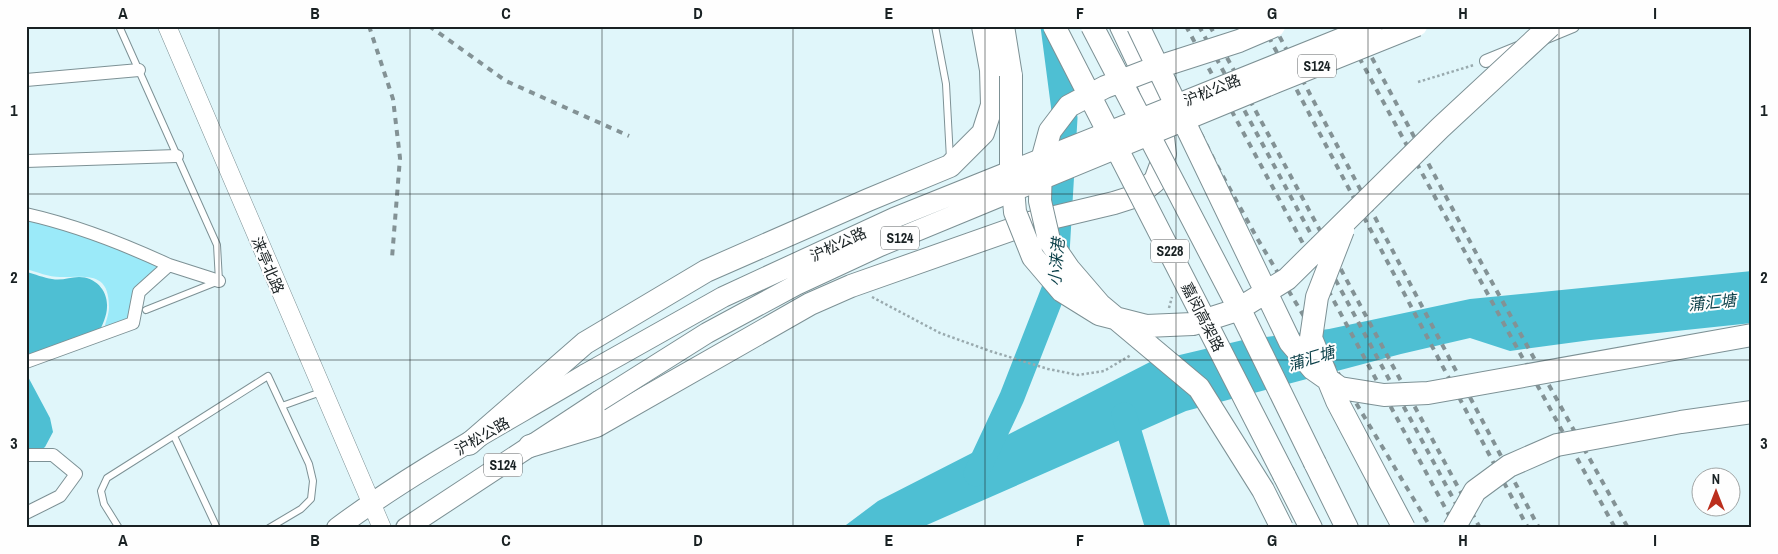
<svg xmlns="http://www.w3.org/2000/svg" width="1778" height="554" viewBox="0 0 1778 554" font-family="'Archivo Narrow','Noto Sans SC',sans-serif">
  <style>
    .green { fill: #9beaf9 }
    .water { fill: #4ebfd3 }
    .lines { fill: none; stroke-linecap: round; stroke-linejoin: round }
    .river { stroke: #4ebfd3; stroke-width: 25 }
    .lane-casing { stroke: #7d9195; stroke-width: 8 }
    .street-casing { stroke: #7d9195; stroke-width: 14 }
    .secondary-casing { stroke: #7d9195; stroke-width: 19 }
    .primary-casing { stroke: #7d9195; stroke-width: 22 }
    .highway-casing { stroke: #7d9195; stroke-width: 24 }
    .path { stroke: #99aaae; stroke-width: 2.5; stroke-dasharray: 2.5 2.5; stroke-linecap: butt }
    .lane { stroke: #fff; stroke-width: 6 }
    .street { stroke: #fff; stroke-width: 12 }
    .secondary { stroke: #fff; stroke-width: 18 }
    .primary { stroke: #fff; stroke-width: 20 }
    .highway { stroke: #fff; stroke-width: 22 }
    .rail { stroke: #839295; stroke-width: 4; stroke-dasharray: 6 6; stroke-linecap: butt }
    .primary-bridge-casing { stroke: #7d9195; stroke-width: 22; stroke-linecap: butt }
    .highway-bridge-casing { stroke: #7d9195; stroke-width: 24; stroke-linecap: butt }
    .primary-bridge { stroke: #fff; stroke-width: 20 }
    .highway-bridge { stroke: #fff; stroke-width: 22 }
    .grid { fill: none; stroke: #192123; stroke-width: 1; stroke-opacity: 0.55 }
    .labels { text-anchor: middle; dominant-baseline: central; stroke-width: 4; stroke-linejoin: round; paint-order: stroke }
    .shield { fill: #fefefe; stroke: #5e6365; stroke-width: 1 }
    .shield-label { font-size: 14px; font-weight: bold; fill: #192123 }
    .street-label { font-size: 15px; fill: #192123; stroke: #fefefe }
    .water-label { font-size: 16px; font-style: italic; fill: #0a3f48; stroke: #fefefe }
    .neatline { fill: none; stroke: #192123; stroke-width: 2 }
    .grid-label { font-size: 16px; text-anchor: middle; font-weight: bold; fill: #192123 }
  </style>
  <rect width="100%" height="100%" fill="#e0f6fa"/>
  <path class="green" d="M26,219L52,224L159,264L158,272L144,283L130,321L104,330C105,323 109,315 109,307C109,271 87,277 60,277C49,277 37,272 26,269Z"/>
  <path class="water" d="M1752,271V323L1591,340L1510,351L1470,338L1401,354L1186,411L920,528H842L878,501L1150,362L1243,340L1329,329L1470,299Z
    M26,272C35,274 44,278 52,279C62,281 70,277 79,277C96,277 108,291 107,307C107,316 102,325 99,333L26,359Z
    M26,373L50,418L53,432L45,447L40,451L26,449Z"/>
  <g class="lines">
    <path class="river" d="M1124,415L1158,528
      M976,474L1012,397L1055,287L1065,118L1053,26"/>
    <g class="lane-casing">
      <path id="lane" d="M119,26L217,245L219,281L146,310
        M935,26L946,84L950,159
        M282,406L321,392
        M174,436L217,528
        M119,528L104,504L101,491L107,478L268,376L309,464L313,481L311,499L301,509L269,528"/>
    </g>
    <g class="street-casing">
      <path id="street" d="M1544,38L1573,26
        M1486,61L1518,48
        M26,80L139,70
        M26,161L177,156
        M26,214C75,225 124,244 169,265L139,292L133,323L26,362
        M169,265L219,281
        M26,455H53L76,474L60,496L26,513"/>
    </g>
    <g class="secondary-casing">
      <path id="secondary" d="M167,26L382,528"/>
    </g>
    <g class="primary-casing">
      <path id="primary" d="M337,528C415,470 502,424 586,374
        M406,528L599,401"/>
    </g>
    <g class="highway-casing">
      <path id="highway" d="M1003,26L1011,76
        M469,444L585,343L706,271L868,200L950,166L983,133L992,105L991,70L983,26
        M530,446L596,426L810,304L851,286L1030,223L1114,203L1136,196L1155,181L1165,154L1161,121L1149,85L1121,26
        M1315,463L1347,528
        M1284,475L1311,528"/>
    </g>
    <path class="path" d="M1418,82L1474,65
      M872,297L940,333L990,351L1048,369L1078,375L1104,371L1131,355
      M1169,308L1172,297"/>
    <use href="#lane" class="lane"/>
    <use href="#street" class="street"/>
    <use href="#secondary" class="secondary"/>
    <use href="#primary" class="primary"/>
    <use href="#highway" class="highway"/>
    <path class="rail" d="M369,26L393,99L400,158L392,258
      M429,26L506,81L629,136
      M1147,26L1215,162L1257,238L1431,528
      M1186,26L1456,528
      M1199,26L1469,528
      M1210,26L1480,528
      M1263,26L1528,528
      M1274,26L1539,528
      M1342,26L1615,528
      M1355,26L1483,266L1628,528"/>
    <g class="primary-bridge-casing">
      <path id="primary-bridge" d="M586,374L723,297L894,218L1372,26
        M599,401L707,333L796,285L880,246L1275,83L1417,26"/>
    </g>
    <g class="highway-bridge-casing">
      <path id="highway-bridge" d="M1054,26L1284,475
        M1092,26L1244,318L1315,463
        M1138,26L1290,342L1313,369L1340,388L1384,395L1428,393L1752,335
        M1274,26L1239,41L1152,69L1105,87L1069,106L1050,131L1041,164L1040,201L1049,240L1069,269L1100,305L1199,388L1263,490L1282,528
        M1011,76V165L1015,212L1033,257L1062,291L1099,314L1146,326L1193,324L1237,310L1287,279L1440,128L1550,26
        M1343,230L1317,297L1311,338L1337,401L1404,528
        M1454,528L1475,491L1509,466L1557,445L1681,422L1752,412"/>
    </g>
    <use href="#primary-bridge" class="primary-bridge"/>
    <use href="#highway-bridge" class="highway-bridge"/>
  </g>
  <path class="grid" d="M219,26V528M410,26V528M602,26V528M793,26V528M985,26V528M1176,26V528M1368,26V528M1559,26V528M26,194H1752M26,360H1752"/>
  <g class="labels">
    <g class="shield">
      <rect x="1298" y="54.5" width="38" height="23" rx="4"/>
      <rect x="881" y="226.5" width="38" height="23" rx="4"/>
      <rect x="1151" y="239.5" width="38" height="23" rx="4"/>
      <rect x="484" y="453.5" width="38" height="23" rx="4"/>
    </g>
    <g class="shield-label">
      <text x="1317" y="66">S124</text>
      <text x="900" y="238">S124</text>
      <text x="1170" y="251">S228</text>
      <text x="503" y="465">S124</text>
    </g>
    <g class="street-label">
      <text transform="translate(1212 90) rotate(-22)">沪松公路</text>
      <text transform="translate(838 244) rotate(-25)">沪松公路</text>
      <text transform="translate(268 265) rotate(67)">涞亭北路</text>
      <text transform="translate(1203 317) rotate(63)">嘉闵高架路</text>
      <text transform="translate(482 436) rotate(-30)">沪松公路</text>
    </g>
    <g class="water-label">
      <text transform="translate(1056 262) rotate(-85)">小涞港</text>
      <text transform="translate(1712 302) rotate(-6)">蒲汇塘</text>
      <text transform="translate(1311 358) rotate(-17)">蒲汇塘</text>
    </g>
  </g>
  <rect width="1778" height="554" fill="none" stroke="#fefefe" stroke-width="55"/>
  <g transform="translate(1716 492)"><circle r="24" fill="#fefefe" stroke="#a2a6a6"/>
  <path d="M0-4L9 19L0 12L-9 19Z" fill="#bb2e1d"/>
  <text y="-8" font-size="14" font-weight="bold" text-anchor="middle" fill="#192123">N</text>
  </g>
  <rect x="28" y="28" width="1722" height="498" class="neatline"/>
  <g class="grid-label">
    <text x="123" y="19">A</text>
    <text x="315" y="19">B</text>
    <text x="506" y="19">C</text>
    <text x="698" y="19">D</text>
    <text x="889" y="19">E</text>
    <text x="1080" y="19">F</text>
    <text x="1272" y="19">G</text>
    <text x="1463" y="19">H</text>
    <text x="1655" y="19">I</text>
    <text x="14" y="116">1</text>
    <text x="1764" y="116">1</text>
    <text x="14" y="283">2</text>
    <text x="1764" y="283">2</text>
    <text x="14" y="449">3</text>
    <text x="1764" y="449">3</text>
    <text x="123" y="546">A</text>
    <text x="315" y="546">B</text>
    <text x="506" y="546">C</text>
    <text x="698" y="546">D</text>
    <text x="889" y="546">E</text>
    <text x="1080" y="546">F</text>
    <text x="1272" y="546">G</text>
    <text x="1463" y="546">H</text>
    <text x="1655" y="546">I</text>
  </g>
</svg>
